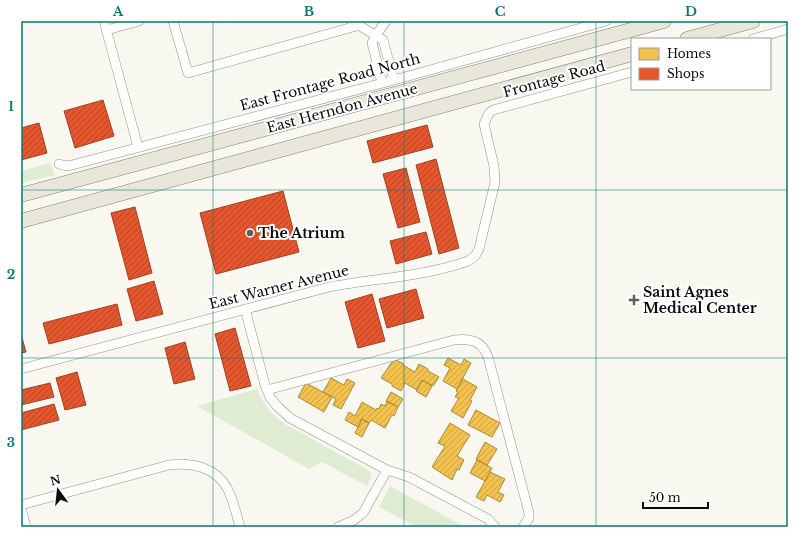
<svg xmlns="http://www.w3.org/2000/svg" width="809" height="548" viewBox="0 0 809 548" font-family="'Libre Baskerville',serif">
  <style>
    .green { fill: #dfecd2 }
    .homes { fill: url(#homes-hatch); stroke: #ad8a3a }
    .shops { fill: url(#shops-hatch); stroke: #a34024 }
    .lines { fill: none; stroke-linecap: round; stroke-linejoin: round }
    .street-casing { stroke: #92928e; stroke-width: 10 }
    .primary-casing { stroke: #7f7f7b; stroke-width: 15 }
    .street { stroke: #fefefd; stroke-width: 9 }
    .primary { stroke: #e9e7da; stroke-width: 14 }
    .grid { fill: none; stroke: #0f766e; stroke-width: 1; stroke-opacity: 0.55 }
    .poi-dot { fill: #5e5e5b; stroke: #fff; stroke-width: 1.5 }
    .labels { text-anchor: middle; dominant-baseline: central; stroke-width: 4; stroke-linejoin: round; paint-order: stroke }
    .street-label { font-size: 14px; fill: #0b0b0b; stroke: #fff }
    .poi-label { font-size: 14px; font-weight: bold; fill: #0b0b0b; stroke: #fff; text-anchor: start }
    .neatline { fill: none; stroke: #0f766e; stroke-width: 1.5 }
    .grid-label { font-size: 13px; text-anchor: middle; font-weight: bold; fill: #0f766e }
  </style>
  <defs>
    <pattern id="homes-hatch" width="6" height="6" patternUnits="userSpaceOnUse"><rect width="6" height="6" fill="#f2c14e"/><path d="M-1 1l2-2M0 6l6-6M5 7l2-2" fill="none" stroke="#cea443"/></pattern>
    <pattern id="shops-hatch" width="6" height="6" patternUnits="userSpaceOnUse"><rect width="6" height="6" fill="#e4572e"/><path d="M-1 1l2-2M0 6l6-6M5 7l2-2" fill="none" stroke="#b74625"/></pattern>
  </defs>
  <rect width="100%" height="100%" fill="#f8f8f0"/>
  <path class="green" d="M50,163L55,175L21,183V171Z
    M257,389C263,404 271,413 283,423L370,471L372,475L367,486L322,462L309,469L197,406Z
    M390,486L465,527H417L379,507Z"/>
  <path class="homes" d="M448,358L461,365L464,359L471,363L457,389L443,381L450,368L444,365Z
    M394,359L404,364L403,365L415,372L419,364L428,369V371L439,377L433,386L422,380L417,390L405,383L401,391L392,386V384L381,378Z
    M331,378L344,385L347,379L355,383L341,409L333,405L336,399L323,392Z
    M463,379L477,387L470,400L472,401L463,418L451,411L459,398L455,397L458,392L456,391Z
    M422,380L432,386L426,397L416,391Z
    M306,383L332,397L324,412L298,397Z
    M391,392L403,399L398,407L386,401Z
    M387,401L398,407L394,416L392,415L385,428L371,420L369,423L362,419L358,427L345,420L349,412L355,416L362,402L376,410L377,408L379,409L381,404L385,406Z
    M476,410L500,423L492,437L468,425Z
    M362,419L369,423L362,437L355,433Z
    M450,423L470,435L457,456L464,460L459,470L457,469L452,480L432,467L445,446L438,443Z
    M485,442L497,449L487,465L476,459Z
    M477,460L492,468L485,481L470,473Z
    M490,472L505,479L498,492L504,495L500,502L487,495L484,501L476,497Z"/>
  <path class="shops" d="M103,100L114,136L75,148L64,111Z
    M39,123L47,153L21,160V128Z
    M427,125L433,147L373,163L367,141Z
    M436,159L459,248L439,254L416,165Z
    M406,168L420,222L398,228L383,174Z
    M283,191L299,252L216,274L200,213Z
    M135,207L152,273L129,280L111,213Z
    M426,232L432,254L396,264L390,241Z
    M154,281L163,314L136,321L127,289Z
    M416,289L424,318L387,328L379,299Z
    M372,294L385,341L358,348L345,302Z
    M117,304L122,325L49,344L43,323Z
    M235,328L251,386L230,391L215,334Z
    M21,334L26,352L21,353Z
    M185,342L195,379L174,384L165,348Z
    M77,372L86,405L65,410L56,378Z
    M50,383L54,397L21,405V390Z
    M54,404L59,420L21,430V413Z"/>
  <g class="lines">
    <g class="street-casing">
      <path id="street" d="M104,21L138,147
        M173,21L188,73L360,25
        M352,21L383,40L394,80
        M107,30L139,21
        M753,39L788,29
        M382,83L372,43L376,35L386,21
        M59,164L66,166L72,165L394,80L606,21
        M245,309L265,385L270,397L276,405L290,418L387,470L409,477L488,519L495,527
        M21,369L329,287C376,278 423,277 468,261L475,256L479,249L495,182L494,166L484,124L489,113L493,110L632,72
        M267,390L454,340C469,338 482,340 488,357L529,513V518L523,527
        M21,505L169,465C191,462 216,467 227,488C234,500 236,514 240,527
        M21,508L26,527
        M338,527L354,520L363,513L387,470"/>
    </g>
    <g class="primary-casing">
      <path id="primary" d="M687,39L753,21
        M21,195L664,21
        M21,221L632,54"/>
    </g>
    <use href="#street" class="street"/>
    <use href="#primary" class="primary"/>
  </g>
  <path class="grid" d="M213,21V527M404,21V527M596,21V527M21,190H788M21,358H788"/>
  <g class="poi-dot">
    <circle cx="250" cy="233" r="4"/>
    <path d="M632 294h4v4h4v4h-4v4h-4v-4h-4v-4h4z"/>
  </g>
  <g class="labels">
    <g class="street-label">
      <text transform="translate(554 79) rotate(-15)">Frontage Road</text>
      <text transform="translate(330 82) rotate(-15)">East Frontage Road North</text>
      <text transform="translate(342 108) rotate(-15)">East Herndon Avenue</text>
      <text transform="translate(279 287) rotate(-14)">East Warner Avenue</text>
    </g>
    <g class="poi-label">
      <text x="258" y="233">The Atrium</text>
      <text x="643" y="292">Saint Agnes<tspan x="643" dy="16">Medical Center</tspan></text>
    </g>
  </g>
  <rect width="809" height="548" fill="none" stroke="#ffffff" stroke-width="44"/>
  <rect x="631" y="38" width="140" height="52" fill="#ffffff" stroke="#9d9d9d"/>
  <rect x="639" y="48" width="20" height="12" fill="#f2c14e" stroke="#9d9d9d"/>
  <text x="667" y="58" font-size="12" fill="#0b0b0b">Homes</text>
  <rect x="639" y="68" width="20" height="12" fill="#e4572e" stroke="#9d9d9d"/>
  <text x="667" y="78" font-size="12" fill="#0b0b0b">Shops</text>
  <g transform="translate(58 490) rotate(345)" stroke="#ffffff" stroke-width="3" paint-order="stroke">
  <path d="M0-3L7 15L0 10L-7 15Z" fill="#0b0b0b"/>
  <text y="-6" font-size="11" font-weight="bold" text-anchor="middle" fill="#0b0b0b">N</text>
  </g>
  <path d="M643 502v6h65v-6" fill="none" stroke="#0b0b0b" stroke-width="2"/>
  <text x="649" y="502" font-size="12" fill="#0b0b0b" stroke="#ffffff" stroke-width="3" paint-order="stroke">50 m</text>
  <rect x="22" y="22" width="765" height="504" class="neatline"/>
  <g class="grid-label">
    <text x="118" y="16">A</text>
    <text x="309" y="16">B</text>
    <text x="500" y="16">C</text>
    <text x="691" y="16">D</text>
    <text x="11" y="111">1</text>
    <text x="11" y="279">2</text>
    <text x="11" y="447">3</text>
  </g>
</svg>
